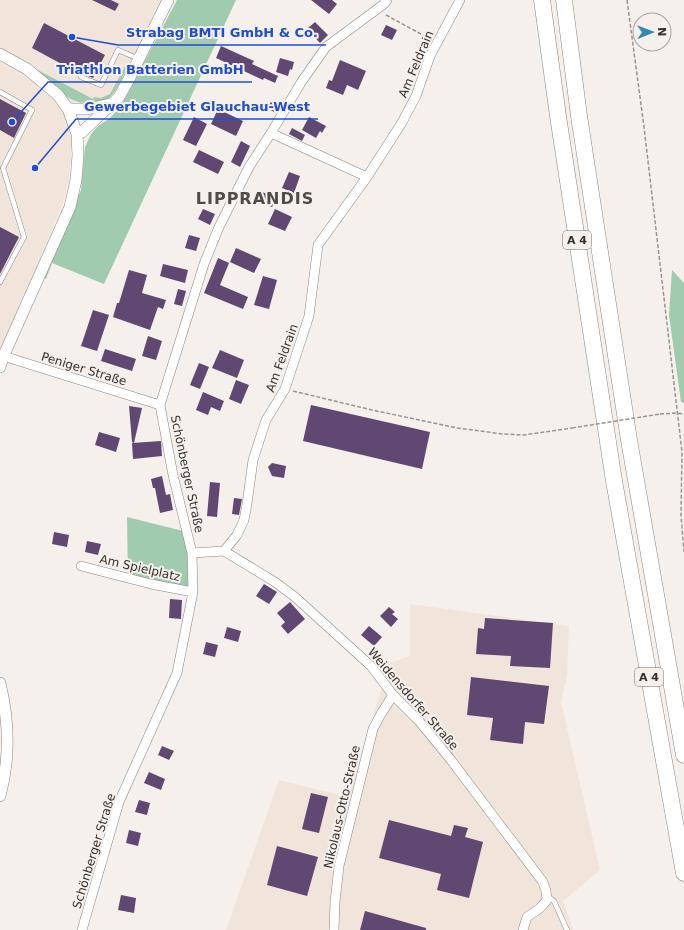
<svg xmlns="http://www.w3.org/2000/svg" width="684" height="930" viewBox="0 0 684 930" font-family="'DejaVu Sans',sans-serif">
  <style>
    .built { fill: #f1e5db }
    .green { fill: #a1cbae }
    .building { fill: #604873 }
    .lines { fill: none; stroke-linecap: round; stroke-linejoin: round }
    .service-casing { stroke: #8b8682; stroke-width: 5.5 }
    .minor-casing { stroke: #8b8682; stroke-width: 10 }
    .tertiary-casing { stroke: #8b8682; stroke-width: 12 }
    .motorway-casing { stroke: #8b8682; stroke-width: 17 }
    .path { stroke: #989491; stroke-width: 1.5; stroke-dasharray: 4 2; stroke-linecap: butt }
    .service { stroke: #fff; stroke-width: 4.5 }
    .minor { stroke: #fff; stroke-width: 9 }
    .tertiary { stroke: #fff; stroke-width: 11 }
    .motorway { stroke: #fff; stroke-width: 16 }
    .path-bridge { stroke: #989491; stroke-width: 1.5; stroke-dasharray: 4 2; stroke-linecap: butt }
    .labels { text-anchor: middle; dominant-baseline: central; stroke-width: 4; stroke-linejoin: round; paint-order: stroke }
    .shield { fill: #f6f0ec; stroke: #6d6a68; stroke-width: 1 }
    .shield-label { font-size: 11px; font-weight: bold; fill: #32302f }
    .street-label { font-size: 12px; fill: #32302f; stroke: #f6f0ec }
    .district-label { font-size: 16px; font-weight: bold; letter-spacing: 1px; fill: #4f4b47; stroke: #f6f0ec }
    .leader { fill: none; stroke: #1d4ed8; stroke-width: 1.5 }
    .callout-dot { fill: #1d4ed8; stroke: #f6f0ec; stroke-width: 1.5 }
    .callout-label { font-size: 13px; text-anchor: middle; font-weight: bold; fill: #1d4ed8; stroke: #f6f0ec; stroke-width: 4; stroke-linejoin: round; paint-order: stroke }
  </style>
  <rect width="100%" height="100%" fill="#f6f0ec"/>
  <path class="built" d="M0,0H168L111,104L75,106L69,180L63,204L0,354Z
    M410,604L569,626L567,676L561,702L600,870L563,901L573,930H226L279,780L348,797L381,690L384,665L410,656Z"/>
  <path class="green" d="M177,0H236L104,284L52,263L46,279L43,277L81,190L85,147L91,134L98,126L110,118L121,106Z
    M127,63L129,64C126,70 116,92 111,96C109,99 103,100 100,101C72,111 51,84 32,67L93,99L94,97L101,98L110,94Z
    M672,270L684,283V403L681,402L669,315Z
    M127,517L187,532L193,592L128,578Z"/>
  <path class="building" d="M92,0H111L119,4L115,11Z
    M311,0H332L337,4L329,14Z
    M315,22L328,35L320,43L307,29Z
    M44,23L105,55L93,78L69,68L32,48Z
    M386,25L397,30L392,40L381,35Z
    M221,46L254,61L252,64L278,76L275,83L264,78L263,80L216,58Z
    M280,58L294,62L292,70L290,69L288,76L276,72Z
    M340,60L366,71L358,90L347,85L343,95L326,88L329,80L332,81Z
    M0,99L26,113L14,138L0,130Z
    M271,102L280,107L276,113L267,108Z
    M218,109L243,121L236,136L211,124Z
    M194,117L207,124L196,146L183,140Z
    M309,117L326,126L322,133L320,131L316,138L302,130Z
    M292,128L305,135L302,141L289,134Z
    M241,141L250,146L240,167L231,162Z
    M199,150L224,162L218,174L193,162Z
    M289,172L300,176L294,193L282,188Z
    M260,191L276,198L272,207L256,200Z
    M203,209L215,214L210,225L198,219Z
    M275,209L292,217L285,231L268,224Z
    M0,227L19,237L0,274Z
    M189,235L200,238L196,251L185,248Z
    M236,248L261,259L254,273L230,262Z
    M218,258L229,263L220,285L248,297L243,309L204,293Z
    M163,264L188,270L185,283L160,276Z
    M129,270L147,275L142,293L166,300L163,309L158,307L150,330L113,317L117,303H119Z
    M263,276L277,280L269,309L254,305Z
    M178,289L186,291L182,306L174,304Z
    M93,310L109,315L97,351L81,346Z
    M148,336L162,341L156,360L142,356Z
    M105,349L136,359L132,371L101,361Z
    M220,350L244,360L237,378L212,368Z
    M199,363L209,367L200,389L190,385Z
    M236,380L249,385L241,404L229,399Z
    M203,392L224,401L220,411L211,407L208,415L196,410Z
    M311,405L430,432L422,469L303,441Z
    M129,406L142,408L134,443L132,442Z
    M99,432L120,438L116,452L95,445Z
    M161,441L162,456L133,459L132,443Z
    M272,463L286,466L284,478L272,476L268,467Z
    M162,476L166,495L170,494L173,510L160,513L155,488H153L151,479Z
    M210,482L220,483L217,517L207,516Z
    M234,498L242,499L239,515L232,514Z
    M54,532L69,535L67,547L52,544Z
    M87,541L101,544L98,555L85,552Z
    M264,584L277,592L269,604L256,596Z
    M170,599L182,600L181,619L169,618Z
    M290,602L305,619L288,634L281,626L285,622L277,613Z
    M389,607L395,612L392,614L398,619L391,627L380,616Z
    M485,618L553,623L550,668L510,666L511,656L476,654L478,628L484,629Z
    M369,626L382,637L374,646L361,635Z
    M227,627L241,631L238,642L224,638Z
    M206,642L218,645L215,657L203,654Z
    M471,677L549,686L544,724L525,722L523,744L490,740L493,718L467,715Z
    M162,746L174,751L169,760L158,755Z
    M149,772L165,779L161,790L144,783Z
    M311,793L328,797L319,833L302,829Z
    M139,800L150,803L147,815L135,812Z
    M389,820L451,836L454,825L468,828L465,837L483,842L469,898L437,890L441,874L379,858Z
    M129,830L141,833L138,846L126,843Z
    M277,846L318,857L307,896L267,885Z
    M121,895L136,898L134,913L118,910Z
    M365,911L426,928V930H360Z"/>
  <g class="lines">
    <g class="service-casing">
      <path id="service" d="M81,77L101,85L118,50L139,59
        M0,92L32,110L3,168L24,237L0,282
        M547,896L554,901L567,930"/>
    </g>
    <g class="minor-casing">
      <path id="minor" d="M271,133L367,177
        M0,355L160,405
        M224,551L237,535L244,520L247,504L253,460L266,420L285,389L309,316L318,245L367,177L401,124L416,96L430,56L460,0
        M192,553L224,551L275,582L295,597L371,666L393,695L419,721L451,760L543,882L546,891L547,900L540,908L527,917L523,930
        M81,566L151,584L193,592
        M82,930L119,802L177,673L193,592L192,553L173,475L160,405L204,264L219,227L249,167L271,133L302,81L326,47L384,4L387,0
        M334,930L335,902L339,866L373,729L381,714L393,695"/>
    </g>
    <g class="tertiary-casing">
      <path id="tertiary" d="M0,54L27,69L58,95L68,109L77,134L78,155L76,180L70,207L3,357L0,367
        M68,109H88L110,104
        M77,134L82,132L119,97L129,79L168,0
        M0,683C9,720 10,759 0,796"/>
    </g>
    <g class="motorway-casing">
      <path id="motorway" d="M542,0L558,116L614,481L684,873
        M564,0L579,116L629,440L684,755"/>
    </g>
    <path class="path" d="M627,0L644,127L682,452L681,515L684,552
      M386,15L430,39
      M293,391L372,410L457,428L503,434L524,435L572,428
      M660,414L677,413L684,414"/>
    <use href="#service" class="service"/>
    <use href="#minor" class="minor"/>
    <use href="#tertiary" class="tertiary"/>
    <use href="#motorway" class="motorway"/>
    <path class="path-bridge" d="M572,428L660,414"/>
  </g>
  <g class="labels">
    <g class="shield">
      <rect x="563" y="231" width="28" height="18" rx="3"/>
      <rect x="635" y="668" width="28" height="18" rx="3"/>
    </g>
    <g class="shield-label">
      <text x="577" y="240">A 4</text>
      <text x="649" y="677">A 4</text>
    </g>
    <g class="street-label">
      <text transform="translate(416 64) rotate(-67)">Am Feldrain</text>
      <text transform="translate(282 358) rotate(-70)">Am Feldrain</text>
      <text transform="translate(84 369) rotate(17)">Peniger Straße</text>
      <text transform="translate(187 474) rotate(78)">Schönberger Straße</text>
      <text transform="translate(140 568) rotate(13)">Am Spielplatz</text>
      <text transform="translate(413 699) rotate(49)">Weidensdorfer Straße</text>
      <text transform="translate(342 807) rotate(-77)">Nikolaus-Otto-Straße</text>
      <text transform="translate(94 851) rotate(-73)">Schönberger Straße</text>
    </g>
    <g class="district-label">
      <text x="255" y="198">LIPPRANDIS</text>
    </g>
  </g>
  <path class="leader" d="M72 37L118 45H326M12 122L48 82H252M35 168L76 119H318"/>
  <g class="callout-dot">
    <circle cx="72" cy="37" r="4"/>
    <circle cx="12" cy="122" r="4"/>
    <circle cx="35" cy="168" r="4"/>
  </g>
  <g class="callout-label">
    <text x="222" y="37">Strabag BMTI GmbH &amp; Co.</text>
    <text x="150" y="74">Triathlon Batterien GmbH</text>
    <text x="197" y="111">Gewerbegebiet Glauchau-West</text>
  </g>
  <g transform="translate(652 32) rotate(89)"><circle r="19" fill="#f6f0ec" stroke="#a8a3a0"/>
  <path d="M0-3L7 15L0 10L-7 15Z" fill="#3289b8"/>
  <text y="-6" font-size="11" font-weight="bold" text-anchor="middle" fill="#32302f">N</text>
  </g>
</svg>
